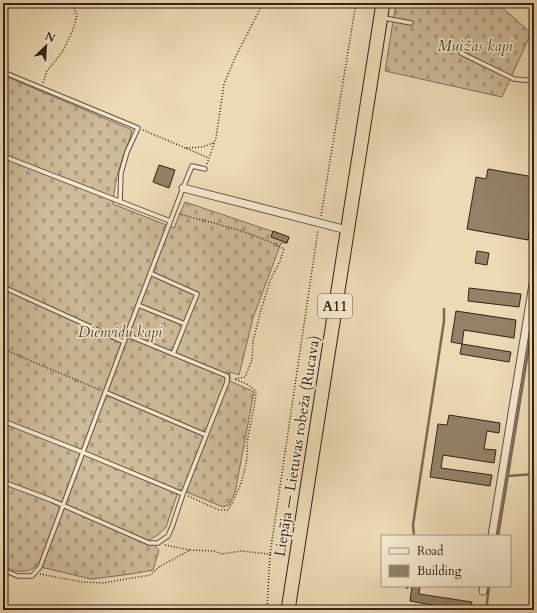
<svg xmlns="http://www.w3.org/2000/svg" width="537" height="613" viewBox="0 0 537 613" font-family="Cardo,serif">
  <style>
    .cemetery { fill: url(#cemetery-stones); stroke: #806e57 }
    .lines { fill: none; stroke-linecap: round; stroke-linejoin: round }
    .stream { stroke: #7c6a54; stroke-width: 2.5 }
    .building { fill: #938168; stroke: #332115 }
    .lane-casing { stroke: #614f3d; stroke-width: 5.5 }
    .street-casing { stroke: #614f3d; stroke-width: 9 }
    .highway-casing { stroke: #332115; stroke-width: 15 }
    .path { stroke: #332115; stroke-width: 1.5; stroke-dasharray: 1 2; stroke-linecap: butt }
    .lane { stroke: #f3e7ce; stroke-width: 3.5 }
    .street { stroke: #f3e7ce; stroke-width: 7 }
    .highway { stroke: #ecdab4; stroke-width: 13 }
    .labels { text-anchor: middle; dominant-baseline: central; stroke-width: 3; stroke-linejoin: round; paint-order: stroke }
    .shield { fill: #f3e7ce; stroke: #6d5c4c; stroke-width: 1 }
    .shield-label { font-size: 14px; font-weight: bold; fill: #332115 }
    .park-label { font-size: 15px; font-style: italic; fill: #5a4836; stroke: #f3e7ce }
    .street-label { font-size: 15px; fill: #332115; stroke: #f3e7ce }
  </style>
  <defs>
    <pattern id="cemetery-stones" width="16" height="16" patternUnits="userSpaceOnUse"><rect width="16" height="16" fill="#cdbb99"/><path d="M2 7V4a2 2 0 0 1 4 0v3zM10 15v-3a2 2 0 0 1 4 0v3z" fill="#b0a083"/></pattern>
  </defs>
  <rect width="100%" height="100%" fill="#ecdab4"/>
  <filter id="stains"><feTurbulence type="fractalNoise" baseFrequency=".005" numOctaves="4"/><feColorMatrix values="0 0 0 0 .2 0 0 0 0 .09 0 0 0 0 .02 0 0 0 .5 -.17"/></filter>
  <radialGradient id="worn" r=".72"><stop offset=".6" stop-color="#630" stop-opacity="0"/><stop offset="1" stop-color="#630" stop-opacity=".3"/></radialGradient>
  <path class="cemetery" d="M396,3H497L531,33L502,97L385,71Z
    M3,75L132,130C131,137 128,143 125,151C119,168 114,185 113,204L174,228L185,202L289,237L287,243H281L253,318L239,375L230,372V381L254,392L235,493L229,505L223,507L179,489L166,527L158,535L149,540L159,550L153,570L131,574L91,579L36,566C25,575 15,571 3,566Z"/>
  <g class="lines">
    <path class="stream" d="M508,476L534,474
      M414,536L413,525L444,321V309
      M498,536L534,315
      M407,588L408,586
      M486,610L489,586"/>
  </g>
  <path class="building" d="M159,165L175,170L169,188L153,182Z
    M488,169L534,177V204L528,240L467,229L476,177L486,179Z
    M273,231L289,237L287,243L271,237Z
    M477,251L489,253L487,265L475,263Z
    M469,288L521,294L519,307L468,301Z
    M456,311L516,320L514,338L464,330L462,344L451,342Z
    M462,344L511,352L509,362L460,354Z
    M449,415L500,423L499,433L487,431L484,449L496,450L494,463L443,455L441,468L492,475L490,486L430,477L438,424L447,425Z
    M412,586H420L419,594L472,602L470,610H460L410,601Z"/>
  <g class="lines">
    <g class="lane-casing">
      <path id="lane" d="M384,18L411,23
        M461,53L514,79L534,81
        M3,72L138,128L127,152L121,173L120,202
        M3,156L170,221
        M150,273L197,294L173,354
        M3,287L124,342
        M138,305L185,324
        M105,392L206,435
        M3,421L82,452L183,494
        M3,482L51,500L149,543H158L168,536L172,527L183,494L227,382V376L127,335
        M3,570L18,576H32L40,567L124,342L183,188L192,166L205,169"/>
    </g>
    <g class="street-casing">
      <path id="street" d="M183,188L347,230
        M492,536L534,278
        M483,591L484,586"/>
    </g>
    <g class="highway-casing">
      <path id="highway" d="M288,610L383,3"/>
    </g>
    <path class="path" d="M43,83L47,71L63,51L73,30L77,15L72,3
      M143,130L209,158
      M186,148L203,147L215,142
      M207,164L216,138L224,84L235,58L263,3
      M179,214C213,223 254,232 284,249L280,261L270,281L261,310L253,341L252,360L245,377L235,379
      M321,216L356,3
      M3,349L100,390
      M188,496L219,510H228C238,494 244,477 247,458C247,451 247,444 248,436C251,421 255,407 256,391L247,384L235,379
      M165,545L190,550
      M40,574L82,582L103,583L150,575L159,567L190,550L214,551L222,554L241,551L286,556
      M267,610L270,554L318,230"/>
    <use href="#lane" class="lane"/>
    <use href="#street" class="street"/>
    <use href="#highway" class="highway"/>
  </g>
  <g class="labels">
    <rect class="shield" x="318" y="294" width="34" height="24" rx="3"/>
    <g class="shield-label">
      <text x="335" y="306">A11</text>
    </g>
    <g class="park-label">
      <text x="475" y="46">Muižas kapi</text>
      <text x="120" y="332">Dienvidu kapi</text>
    </g>
    <g class="street-label">
      <text transform="translate(297 446) rotate(-81)">Liepāja — Lietuvas robeža (Rucava)</text>
    </g>
  </g>
  <rect width="537" height="613" fill="none" stroke="#ecdab4" stroke-width="16"/>
  <rect x="4" y="4" width="529" height="605" fill="none" stroke="#332115" stroke-width="2"/>
  <rect x="8" y="8" width="521" height="597" fill="none" stroke="#332115"/>
  <rect x="381" y="535" width="130" height="52" fill="#f3e7ce" stroke="#a69884"/>
  <rect x="389" y="548" width="20" height="6" fill="#f3e7ce" stroke="#a69884"/>
  <text x="417" y="555" font-size="12" fill="#332115">Road</text>
  <rect x="389" y="565" width="20" height="12" fill="#938168" stroke="#a69884"/>
  <text x="417" y="575" font-size="12" fill="#332115">Building</text>
  <g transform="translate(46 46) rotate(25)" stroke="#f3e7ce" stroke-width="3" paint-order="stroke">
  <path d="M0-3L7 15L0 10L-7 15Z" fill="#332115"/>
  <text y="-6" font-size="11" font-weight="bold" text-anchor="middle" fill="#332115">N</text>
  </g>
  <rect width="100%" height="100%" filter="url(#stains)"/>
  <rect width="100%" height="100%" fill="url(#worn)"/>
</svg>
